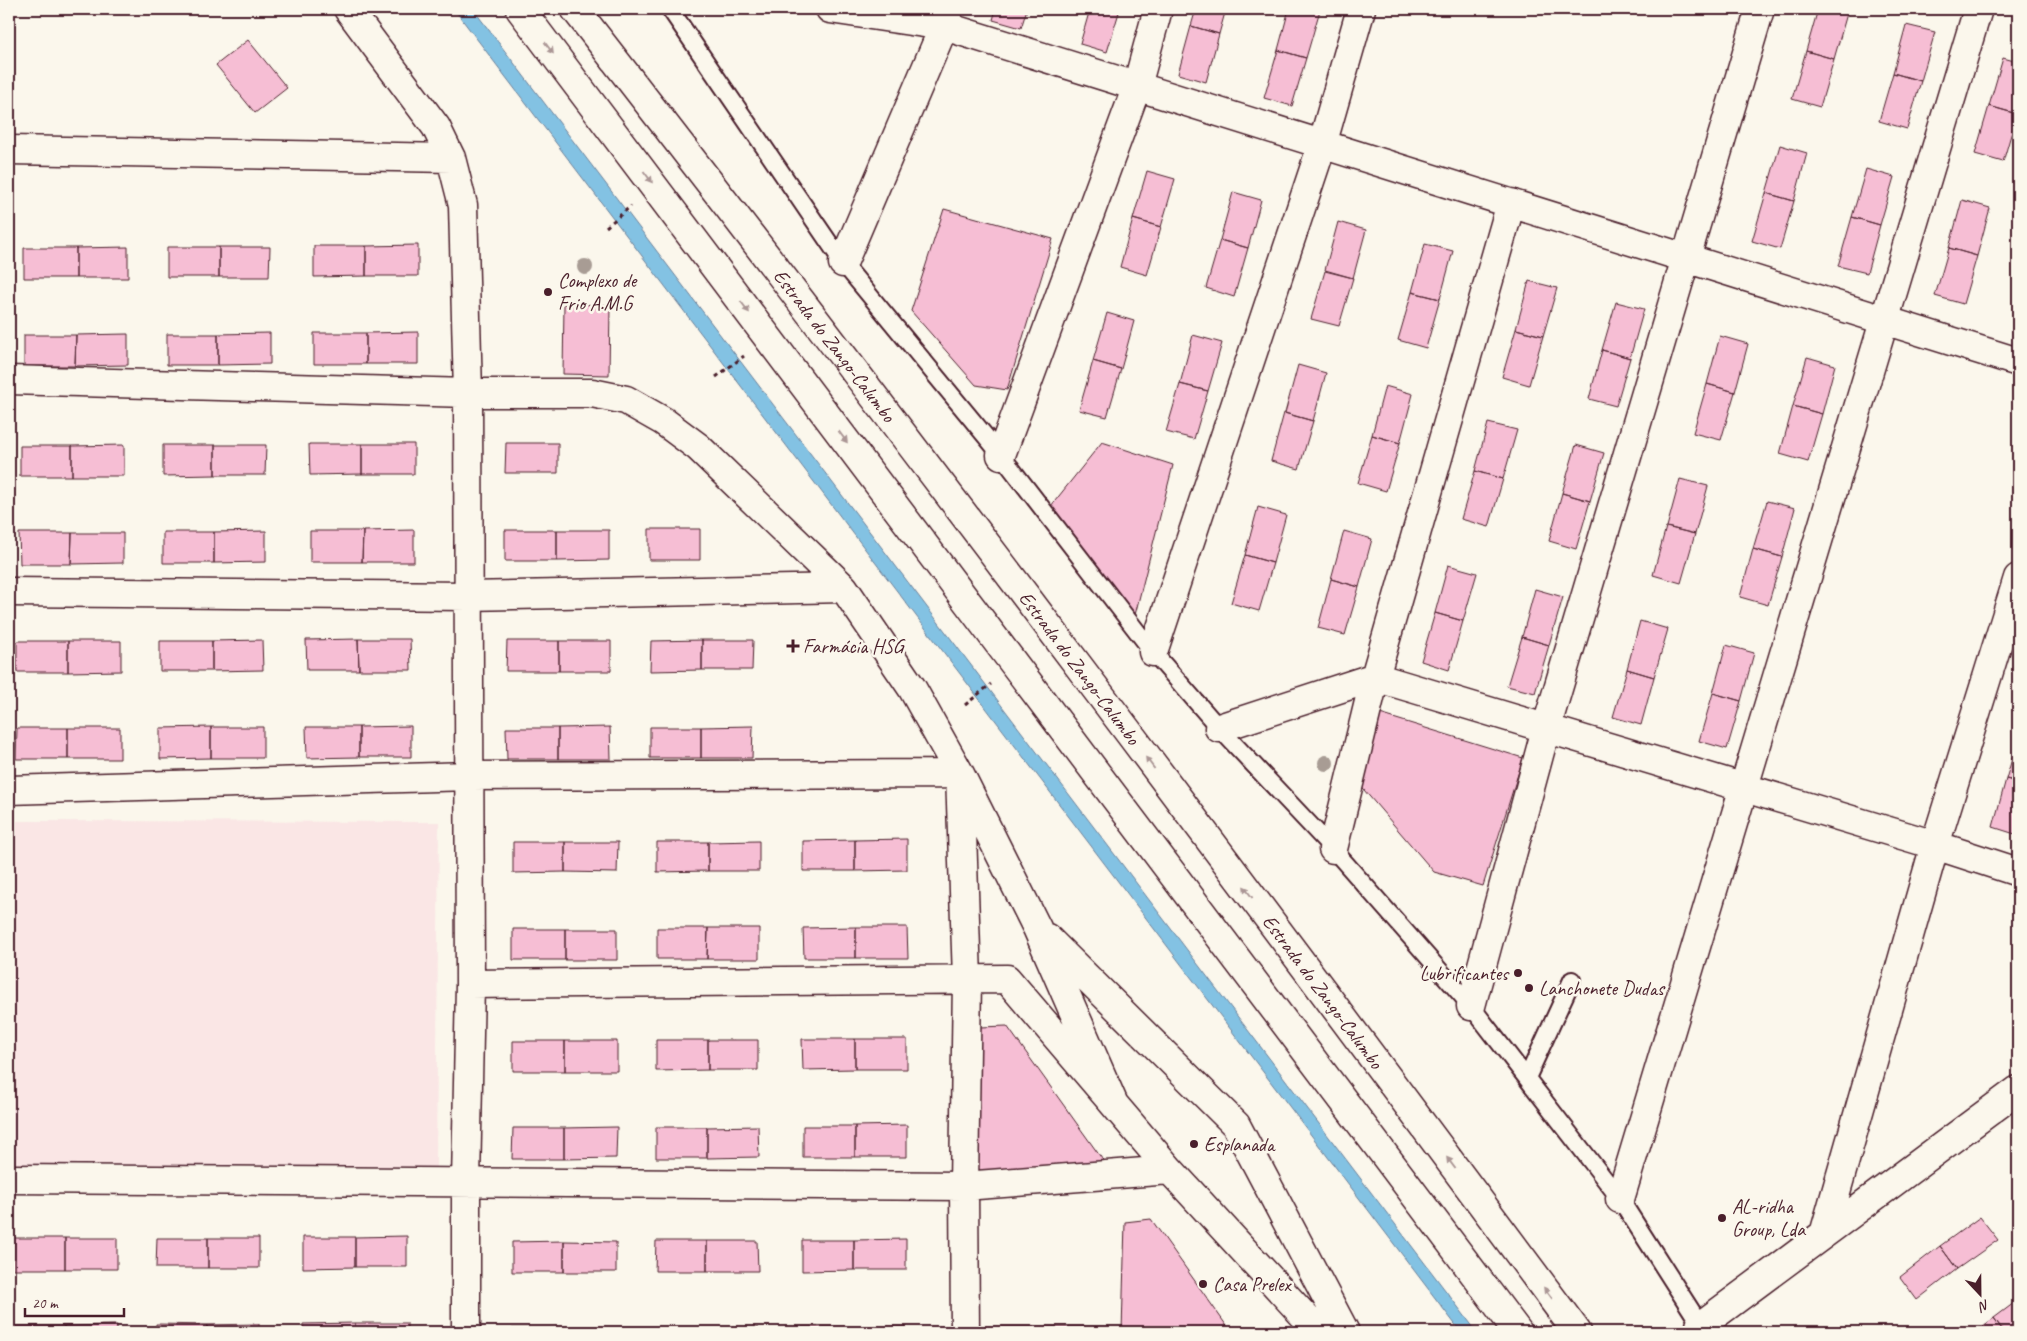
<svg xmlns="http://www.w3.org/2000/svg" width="2027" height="1341" viewBox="0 0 2027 1341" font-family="Caveat,sans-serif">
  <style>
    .built { fill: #fae6e5 }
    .water { fill: #83c2e3; stroke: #6c8199 }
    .building { fill: #f6bed4; stroke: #4a1f2b }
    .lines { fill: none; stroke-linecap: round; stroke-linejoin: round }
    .service-casing { stroke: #4a1f2b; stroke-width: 20 }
    .minor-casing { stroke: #4a1f2b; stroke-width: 31 }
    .secondary-casing { stroke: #4a1f2b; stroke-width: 31 }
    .path { stroke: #4a1f2b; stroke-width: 3; stroke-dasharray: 4 4; stroke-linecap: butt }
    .service { stroke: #fbf7ec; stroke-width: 16 }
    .minor { stroke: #fbf7ec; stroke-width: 28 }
    .secondary { stroke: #fbf7ec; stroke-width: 28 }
    .tree { fill: #a89c94 }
    .oneway { fill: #ab9695 }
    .poi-dot { fill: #4a1f2b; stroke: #fbf7ec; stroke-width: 2 }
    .labels { text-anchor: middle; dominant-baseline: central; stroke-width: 5; stroke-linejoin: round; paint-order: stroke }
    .poi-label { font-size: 20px; fill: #4a1f2b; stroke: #fbf7ec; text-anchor: start }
    .street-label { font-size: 20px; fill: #4a1f2b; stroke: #fbf7ec }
  </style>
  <rect width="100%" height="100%" fill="#fbf7ec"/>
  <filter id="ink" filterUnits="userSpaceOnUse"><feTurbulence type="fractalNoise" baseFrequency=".02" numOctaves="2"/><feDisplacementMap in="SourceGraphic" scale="10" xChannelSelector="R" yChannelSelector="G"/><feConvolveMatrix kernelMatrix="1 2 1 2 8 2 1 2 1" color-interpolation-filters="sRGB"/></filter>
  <g filter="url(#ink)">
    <path class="built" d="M9,821L439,822L436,1169L9,1168Z"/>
    <path class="water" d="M454,9H473L1477,1332H1461Z"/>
    <path class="building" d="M996,9H1027L1021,28L993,20Z
      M1090,9H1120L1107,52L1080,44Z
      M1196,9H1226L1219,34L1191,26Z
      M1289,9L1320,10L1306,58L1278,50Z
      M1818,9L1848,10L1834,59L1806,51Z
      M1906,25L1935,32L1921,81L1893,73Z
      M1191,26L1219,34L1206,82L1178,74Z
      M248,40L287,88L255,113L216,65Z
      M1278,50L1306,58L1292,106L1264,98Z
      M1806,51L1834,59L1820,107L1792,99Z
      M2003,58L2018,62L2017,114L1989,106Z
      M1893,73L1921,81L1907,129L1879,121Z
      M1989,106L2017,114L2003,162L1975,154Z
      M1780,145L1807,153L1794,201L1766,193Z
      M1866,169L1894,177L1880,225L1852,217Z
      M1147,171L1175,179L1161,227L1133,219Z
      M1233,192L1261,200L1248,248L1220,240Z
      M1766,193L1794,201L1780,249L1752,241Z
      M1962,200L1990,208L1977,256L1949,248Z
      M944,209L1053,239L1007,390L976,385L911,311Z
      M1852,217L1880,225L1867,273L1838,266Z
      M1133,219L1161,227L1147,275L1120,267Z
      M1338,222L1366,230L1353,278L1325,270Z
      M1220,240L1248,248L1234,297L1206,288Z
      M1425,244L1453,251L1440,299L1412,292Z
      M418,245V276H366V246Z
      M314,246H366V276L314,277Z
      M128,247V278H76V248Z
      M167,247H219V277H167Z
      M219,247H270L269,277H219Z
      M24,248H76V278H24Z
      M1949,248L1977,256L1963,304L1935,296Z
      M1325,271L1353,278L1339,326L1311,319Z
      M1529,281L1557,288L1543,336L1516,329Z
      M1412,292L1440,299L1426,348L1398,340Z
      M1616,302L1644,309L1630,358L1602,350Z
      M564,304L610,305L609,375L563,374Z
      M1107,313L1134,321L1121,369L1093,361Z
      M1516,329L1543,336L1529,385L1502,377Z
      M418,332V364H366V333Z
      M270,333V364L218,365V334Z
      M314,333H366V364H314Z
      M128,334V365L75,366L76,335Z
      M167,334H218V365H167Z
      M24,335H76L75,366H24Z
      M1193,335L1222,343L1208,391L1180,384Z
      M1720,336L1748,344L1735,392L1707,384Z
      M1602,350L1630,358L1616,406L1589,399Z
      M1807,357L1835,365L1822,414L1793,406Z
      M1093,361L1121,369L1107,417L1079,410Z
      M1298,365L1326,373L1313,421L1285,413Z
      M1180,384L1208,391L1194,439L1166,432Z
      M1707,384L1735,392L1721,440L1693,433Z
      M1385,386L1413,394L1400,443L1372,435Z
      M1793,406L1822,414L1808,462L1780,454Z
      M1284,413L1313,421L1299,469L1271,461Z
      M1488,423L1517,430L1503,479L1475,471Z
      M1372,435L1400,443L1386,491L1358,483Z
      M1102,442L1173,465L1135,615L1051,506Z
      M506,443H558V473H505Z
      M309,444H362V474L310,475Z
      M362,444H414V474H362Z
      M124,445V476H72V446Z
      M163,445H215V475L163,476Z
      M215,445H266L265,475H215Z
      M1576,445L1604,453L1590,501L1562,493Z
      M20,446H72V476H20Z
      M1475,471L1503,479L1489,527L1461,519Z
      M1680,479L1708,486L1695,534L1667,527Z
      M1562,493L1590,501L1576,549L1549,541Z
      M1767,501L1795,508L1782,557L1753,549Z
      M1258,507L1286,515L1273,563L1245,555Z
      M1666,527L1695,534L1681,583L1653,575Z
      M649,529H700V560H649Z
      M414,530V562H362L363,531Z
      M505,530H557V561H505Z
      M557,530H609V560L557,561Z
      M266,531V562L214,563V532Z
      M310,531H363L362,562H310Z
      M1344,531L1372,539L1359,587L1331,579Z
      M163,532H214V563H163Z
      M19,533H72L71,564H20Z
      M72,533H123V563L71,564Z
      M1753,549L1782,557L1768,605L1740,597Z
      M1245,555L1273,563L1259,611L1231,603Z
      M1448,565L1477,573L1463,621L1435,613Z
      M1331,579L1359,587L1345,635L1318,628Z
      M1535,589L1563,597L1549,645L1522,637Z
      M1435,613L1463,621L1449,670L1421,661Z
      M1640,621L1668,629L1654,677L1627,669Z
      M1522,637L1549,645L1535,693L1507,686Z
      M358,639H410L411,670H359Z
      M358,639L359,670H307L306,640Z
      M262,640L263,670L212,671V641Z
      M702,640H753L752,670H702Z
      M702,640V670L650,671L651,641Z
      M17,641H68V672H17Z
      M68,641H121V671L68,672Z
      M160,641H212V671H160Z
      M507,641H559V671H506Z
      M559,641H611V671H559Z
      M1726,645L1754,653L1741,701L1713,693Z
      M1627,669L1654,677L1641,725L1613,717Z
      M1713,693L1741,701L1727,749L1699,741Z
      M1380,714L1523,758L1483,886L1434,872L1358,783Z
      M411,726V757H359V727Z
      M753,726L752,758H701V727Z
      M211,727V758L160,759V728Z
      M211,727H263V758H211Z
      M306,727H359V757L307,758Z
      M610,727L611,759H558V728Z
      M650,727H701V758H650Z
      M17,728H68V759H16Z
      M68,728H120V759H68Z
      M506,728H558V759H507Z
      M2018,739V782L2006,779Z
      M2006,779L2018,782V835L1993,827Z
      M907,839V870L855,871V840Z
      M855,840V871H803V841Z
      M759,841V871H708V842Z
      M513,842H565V872L513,873Z
      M565,842H618L617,873L565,872Z
      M657,842H708V871L657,872Z
      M856,927H907L908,958H856Z
      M856,927V958H804L803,928Z
      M657,928H708L707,959H657Z
      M708,928H759V959H707Z
      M513,929H565V960H513Z
      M565,929H617V960H565Z
      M1007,1026L1110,1170L977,1174L980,1027Z
      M802,1039H855V1069L803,1070Z
      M855,1039H907V1069H855Z
      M656,1040H708V1070L656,1071Z
      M708,1040H758V1070H708Z
      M513,1041H565V1071H513Z
      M565,1041H617V1071H565Z
      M907,1125V1157H855V1126Z
      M758,1126L759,1157L707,1158V1127Z
      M803,1126H855V1157H803Z
      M617,1127L616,1158L564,1159V1128Z
      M656,1127H707V1158H656Z
      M513,1128H564V1159H512Z
      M1980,1217L1998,1240L1957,1269L1940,1246Z
      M1151,1219L1231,1332H1122L1125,1222Z
      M407,1236V1267H355V1237Z
      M303,1237H355V1267L303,1268Z
      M13,1238H65V1269H13Z
      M65,1238H117V1269H65Z
      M157,1238H208V1268H156Z
      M208,1238H259V1268H208Z
      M906,1239V1270H854V1240Z
      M802,1240H854V1270L802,1271Z
      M564,1241L616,1242V1272H564Z
      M564,1241V1272H512V1242Z
      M656,1241H707V1271H655Z
      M707,1241H757L758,1271H707Z
      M1940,1246L1957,1269L1917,1300L1900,1277Z
      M2018,1300V1332H2004L1994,1318Z
      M1994,1318L2004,1332H1975Z
      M355,1323H407V1332H355Z
      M355,1323V1332H303V1324Z
      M156,1324L207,1325V1332H156Z
      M259,1324V1332H207V1325Z
      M117,1325V1332H64V1326Z
      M13,1326H64V1332H13Z
      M802,1327H854V1332H802Z
      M854,1327H906V1332H854Z
      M1002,1327H1054V1332H1002Z
      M1054,1327H1106V1332H1054Z
      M615,1328V1332H563V1329Z
      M655,1328H706V1332H655Z
      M706,1328H758V1332H706Z
      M512,1329H563V1332H512Z"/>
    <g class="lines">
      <g class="service-casing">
        <path id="service" d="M670,9L843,263L1001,455L1153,652L1219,728L1333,849L1471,1006L1620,1199L1705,1332
          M1527,1078L1572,980"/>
      </g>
      <g class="minor-casing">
        <path id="minor" d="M348,9L436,127L451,158L463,205L468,393L470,984L466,1182V1332
          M830,9L944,26L2018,362
          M9,150L451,158
          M843,263L944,26L948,10
          M9,380L468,393H592L626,400L663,421L698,447L844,588
          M1001,455L1137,86L1158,9
          M9,592L468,596L844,588L912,688L960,774L967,979L964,1186L965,1332
          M1153,652L1322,145L1361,9
          M1219,728L1375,677L1935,845L2018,872
          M9,790L469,776L960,774L1037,928L1113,1102
          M1333,849L1375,677L1511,203
          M1047,938L1236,1125L1345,1332
          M470,984L1007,979L1170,1170L1319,1332
          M1471,1006L1546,729L1760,9
          M9,1179L964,1186L1170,1170
          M1620,1199L1978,9
          M1824,1234L1935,845L2018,578
          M1700,1326L2018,1090"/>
      </g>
      <g class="secondary-casing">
        <g id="secondary">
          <path d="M520,9L1518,1332"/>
          <path id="s1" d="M575,9C915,445 1247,888 1577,1332"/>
        </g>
      </g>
      <path class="path" d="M606,227L631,206
        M716,377L744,356
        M965,705L991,684"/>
      <use href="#service" class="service"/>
      <use href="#minor" class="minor"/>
      <use href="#secondary" class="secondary"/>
    </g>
    <g class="tree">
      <circle cx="585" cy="267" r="8"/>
      <circle cx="1326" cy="763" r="8"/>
    </g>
    <defs><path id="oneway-solid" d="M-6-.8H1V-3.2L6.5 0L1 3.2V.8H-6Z" transform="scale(1.25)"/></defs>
    <g class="oneway">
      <use href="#oneway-solid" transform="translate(549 48) rotate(53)"/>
      <use href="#oneway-solid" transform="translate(648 177) rotate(53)"/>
      <use href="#oneway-solid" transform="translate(745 307) rotate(53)"/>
      <use href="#oneway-solid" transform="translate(843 437) rotate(53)"/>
      <use href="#oneway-solid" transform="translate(1150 763) rotate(-127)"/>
      <use href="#oneway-solid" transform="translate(1248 892) rotate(-127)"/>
      <use href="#oneway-solid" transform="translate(1451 1163) rotate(-127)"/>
      <use href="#oneway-solid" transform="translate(1548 1293) rotate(-127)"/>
    </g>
  </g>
  <g class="poi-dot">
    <circle cx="548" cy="292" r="5"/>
    <path d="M790.5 638.5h5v5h5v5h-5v5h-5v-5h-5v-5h5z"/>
    <circle cx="1518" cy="973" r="5"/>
    <circle cx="1529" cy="988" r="5"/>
    <circle cx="1194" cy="1144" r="5"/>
    <circle cx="1722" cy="1218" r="5"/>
    <circle cx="1203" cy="1284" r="5"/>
  </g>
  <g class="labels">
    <g class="poi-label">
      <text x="558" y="280">Complexo de<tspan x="558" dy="23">Frio A.M.G</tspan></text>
      <text x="803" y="646">Farmácia HSG</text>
      <text x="1508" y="973" text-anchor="end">Lubrificantes</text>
      <text x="1539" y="988">Lanchonete Dudas</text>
      <text x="1204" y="1144">Esplanada</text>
      <text x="1732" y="1206">AL-ridha<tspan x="1732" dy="23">Group, Lda</tspan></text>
      <text x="1213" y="1284">Casa Prelex</text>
    </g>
    <g class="street-label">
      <text stroke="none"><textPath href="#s1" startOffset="425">Estrada do Zango-Calumbo</textPath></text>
      <text stroke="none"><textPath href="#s1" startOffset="830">Estrada do Zango-Calumbo</textPath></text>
      <text stroke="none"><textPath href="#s1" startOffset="1235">Estrada do Zango-Calumbo</textPath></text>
    </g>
  </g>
  <rect width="2027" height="1341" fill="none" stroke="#fbf7ec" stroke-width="30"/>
  <rect x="15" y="15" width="1997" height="1311" fill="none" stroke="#4a1f2b" stroke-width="2" filter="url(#ink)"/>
  <g transform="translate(1980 1294) rotate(158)" stroke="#fbf7ec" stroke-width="4" paint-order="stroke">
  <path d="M0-4L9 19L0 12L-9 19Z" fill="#4a1f2b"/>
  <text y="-8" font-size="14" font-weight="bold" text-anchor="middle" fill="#4a1f2b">N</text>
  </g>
  <path d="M25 1308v8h99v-8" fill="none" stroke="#4a1f2b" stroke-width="2.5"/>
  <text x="32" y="1308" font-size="15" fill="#4a1f2b" stroke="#fbf7ec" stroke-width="4" paint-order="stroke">20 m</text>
</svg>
